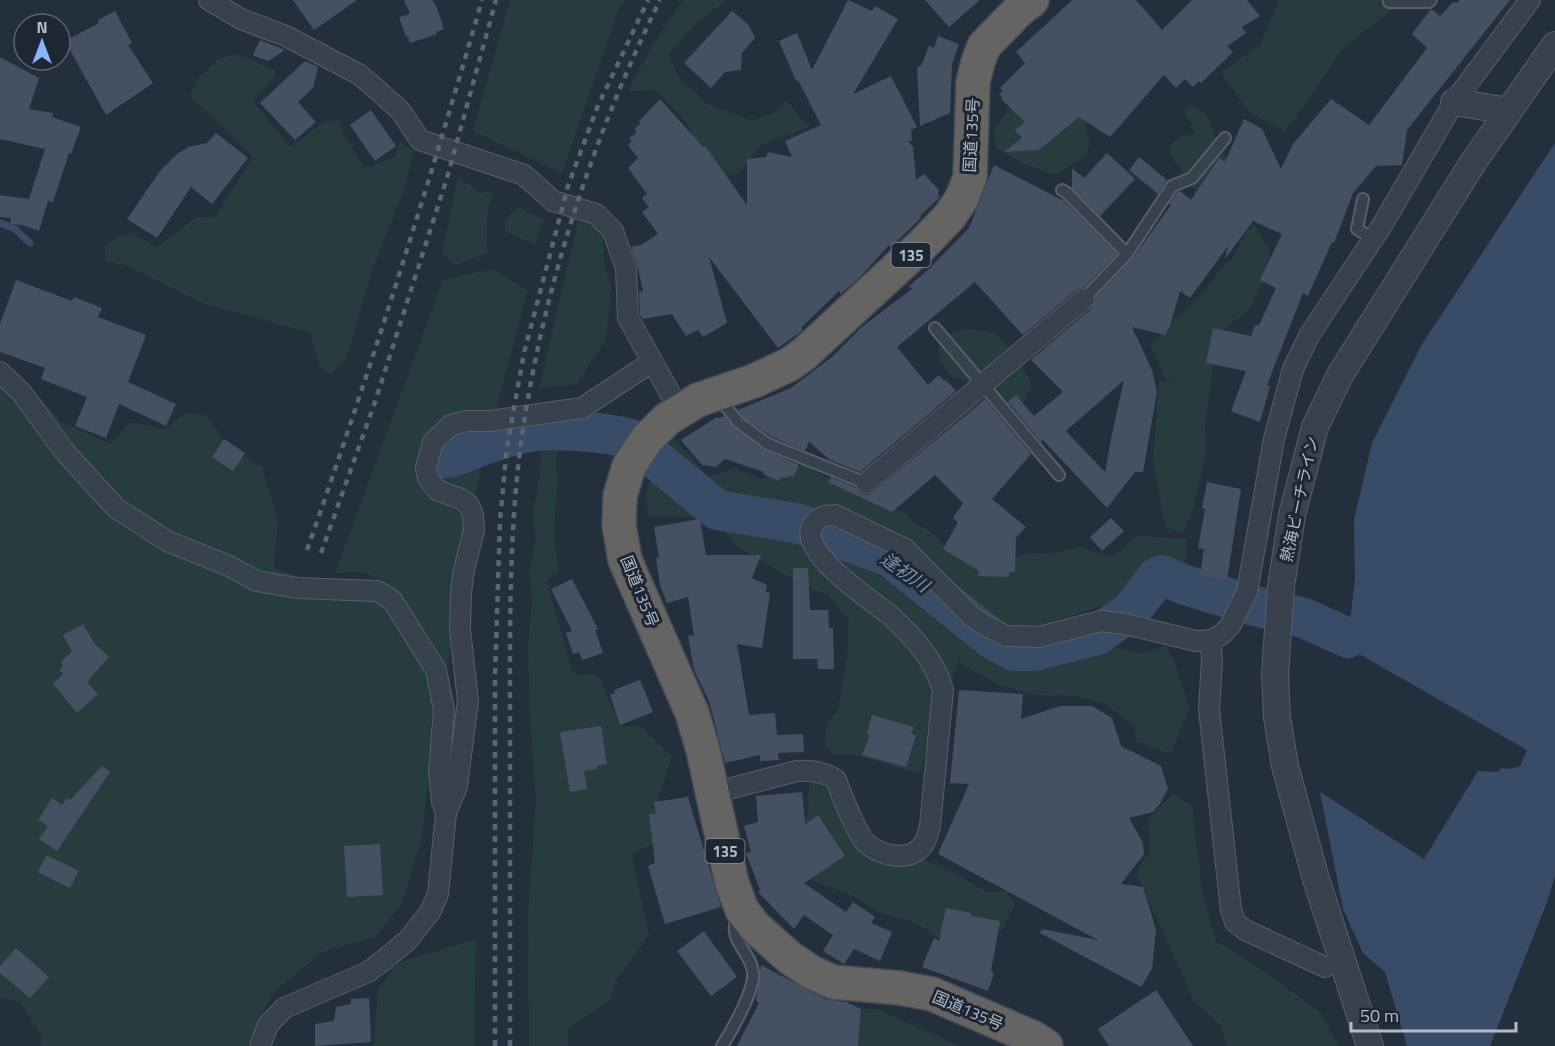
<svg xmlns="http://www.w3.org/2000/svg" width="1555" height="1046" viewBox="0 0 1555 1046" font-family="'Titillium Web','Noto Sans JP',sans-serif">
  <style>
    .green { fill: #263c3f }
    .water { fill: #394c67 }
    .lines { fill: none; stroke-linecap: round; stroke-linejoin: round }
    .stream { stroke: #394c67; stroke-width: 7 }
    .river { stroke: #394c67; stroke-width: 40 }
    .building { fill: #455162; fill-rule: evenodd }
    .service-casing { stroke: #565f6c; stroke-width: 14 }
    .minor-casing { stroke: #565f6c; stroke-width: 22 }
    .tertiary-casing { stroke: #565f6c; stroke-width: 28 }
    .trunk-casing { stroke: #434c59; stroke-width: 36 }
    .service { stroke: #38414e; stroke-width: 10 }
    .minor { stroke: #38414e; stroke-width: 20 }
    .tertiary { stroke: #38414e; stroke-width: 26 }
    .trunk { stroke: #656462; stroke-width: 33 }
    .rail { stroke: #5a6575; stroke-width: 4.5; stroke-dasharray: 6 6; stroke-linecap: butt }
    .labels { text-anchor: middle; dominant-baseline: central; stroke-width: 6; stroke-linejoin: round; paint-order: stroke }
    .shield { fill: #1d2633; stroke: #878f9c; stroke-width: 1.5 }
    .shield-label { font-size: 15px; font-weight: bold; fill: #b4bcc9 }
    .street-label { font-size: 16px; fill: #b4bcc9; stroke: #1d2633 }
    .water-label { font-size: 18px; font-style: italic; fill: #7c92b1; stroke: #1d2633 }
  </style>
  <rect width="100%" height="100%" fill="#242f3e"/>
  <path class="green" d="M510,0H625L619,9L562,173L473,131Z
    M683,0H727L694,25L668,55L679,78L706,103L751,120L770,115L787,101L809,127L760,146L740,172L722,179L702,159L689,126L656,90L628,91L652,46Z
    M1279,0H1404L1341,50L1310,98L1285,131L1249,112L1221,72L1260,45Z
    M237,54L275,70L276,76L253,101L290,147L324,122L339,120L343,134L365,168L395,157L400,142L414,151L405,187L372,271L346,360L330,374L319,365L310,333L205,304L124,265L105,261V247L117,237L130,233L158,247L195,218L216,216L253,157L190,96L200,76L218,59Z
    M1190,105C1213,110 1210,131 1221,149C1224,155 1229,160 1232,165L1204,191L1194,189L1170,154L1171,144L1182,136L1194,134L1192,124L1185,115V109Z
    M1088,106L1085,127L1090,141L1086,156L1056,175L1024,164L997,149L994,131L1010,107Z
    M458,176L480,193L494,190C486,212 486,230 488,253L456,265L442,254Z
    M518,207L544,220L535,244L505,232V221Z
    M578,221L591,223L603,237L605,269L611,286L609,315L605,340L577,384L539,388Z
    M1254,224L1269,249L1268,272L1249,310L1222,331L1215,355L1205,425L1206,455L1193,510L1182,533L1165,527L1153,460L1159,382L1177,381L1166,380L1150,345L1208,287L1220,269L1233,258L1248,229Z
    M492,269L528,290L482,461L447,668L431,648L397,591L367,573H335L443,280Z
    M968,329L996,333C1010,350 1023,365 1032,385L1024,402L1005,406L972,383L951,376L940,360L939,343L949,333Z
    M0,372L37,394L61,422L111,444L129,423C158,420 157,444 183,413L206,415L229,448L262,467L278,521L274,568L394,609L426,662L437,709L421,841L402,903L375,937L322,952L272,994L247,1046H40L42,1037L21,1003L0,997Z
    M556,435L563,440C557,450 555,464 558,475L554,535L559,571L547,580L571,668L576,675L595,674L600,678L618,722L624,726H641L672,756L657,803L660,840L632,855L649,935L616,980L611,999L568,1029V1046H529L528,911L536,798L530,724L528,649L532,597L529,572L536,538L532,520L539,479L542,439Z
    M673,437L708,477L735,468L760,479L803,464L858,495L904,512L910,519L935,535L948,550L1012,559L1032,553L1047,554L1080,547L1113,557L1137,536L1187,539L1185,571L1177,581L1157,598L1099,607L983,643L1068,638L1142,653L1166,646L1175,663L1190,709L1170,754L1136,741L1134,727L1105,703L1072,696L1033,695L998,684L959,663L960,657L919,774L853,754L835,755L824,745L828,721L838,710L847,657L849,621L828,596L794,580L737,547L713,517L648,516L646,494L654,470Z
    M815,782L833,793L858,845L900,861L923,859L958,874L985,891H1006L1015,904L1002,929L986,947L943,941L918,924L879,912L855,897L815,881L787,866L786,827L808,815L809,785Z
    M1173,794L1192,805L1202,890L1216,941L1256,966L1319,1011L1339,1046H1227L1221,1026L1194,1001L1136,872L1150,851L1148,819Z
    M476,939L474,1046H374L378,989L398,963Z
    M856,1009H878L959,1046H842Z"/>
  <path class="water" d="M1555,143V876L1547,902L1490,1046H1407L1385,972L1363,953L1343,909L1320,792L1424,859L1478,771L1498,772L1501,768L1511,769L1520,766L1527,750L1347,647L1355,579L1354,520L1372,443L1422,344Z"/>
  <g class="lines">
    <path class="stream" d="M0,223L15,229L30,243"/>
    <path class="river" d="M442,458C457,458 471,449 486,444C500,440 515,434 530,432C555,428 607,432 631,439L717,510L800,524L890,557L991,638L1014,651H1033L1097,635L1131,611L1157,577L1162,575L1182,584L1251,605L1304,618L1348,638"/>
  </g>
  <path class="building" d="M293,0H357L314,30Z
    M404,0H432L436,5L444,29L436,32L437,34L410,43L408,36L406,37L399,17L410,14Z
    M848,0L872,11L875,6L898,19L853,94L891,76L917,127L911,130L912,141H908L913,147L916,180L924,174L939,190L938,194L940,197L920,216L921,218L891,247L889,245L861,276L841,294L839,291L801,328L803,330L778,348L709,257L727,323L703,337L698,330L686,336L672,314L643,319L640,315L639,292L643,291L637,264L631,247L641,245L658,234L642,212L649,207L642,198L647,194L628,168L638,158L628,145L632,141L629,138L636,133L635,128L640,124L639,121L660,99L703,147L705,146L747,205V159L766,157L768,152L792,157L785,141L821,125L798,80L796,81L779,41L797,33L812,70Z
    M925,0H980L949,27Z
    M1072,0H1136L1162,30L1192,0H1247L1260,16L1242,27L1246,33L1227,46L1233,52L1201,83L1199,81L1193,87L1185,79L1176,88L1164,75L1110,137L1079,117L1039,150L1004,152L1022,138L1015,130L1025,122L1001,99L1003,98L999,94L1003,91L1000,88L1025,63L1016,52Z
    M1460,0H1510L1407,130L1402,165L1376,166L1353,193L1334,243L1332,242L1308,296L1303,293L1267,385L1270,386L1260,422L1231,411L1246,371L1206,363L1213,328L1251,336L1255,325H1259L1276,288L1260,280L1282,234L1253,221L1225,259L1228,246L1190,298L1180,291L1170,326L1165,335L1132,327L1152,370L1157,392L1143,472H1135L1107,508L1043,440L1041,442L1008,402L1016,395L1034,416L1063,392L1031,360L1092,308L1096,297L1133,258L1171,205L1169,204L1177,192L1180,191L1191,200L1219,158L1225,162L1244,119L1262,129L1281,169L1293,144L1331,99L1369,125L1427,48L1412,34L1431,9L1440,16L1453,2L1457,3ZM1124,380L1112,434L1105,472L1066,431Z
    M115,11L132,43L128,45L153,83L106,115L65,41L99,23L98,20Z
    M732,11L748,24L755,38L742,53L741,70L725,72L711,88L684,63Z
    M938,36L959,44L952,64L950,113L920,126L917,67L921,66L929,46L934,48Z
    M260,40L285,50L268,61L253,55Z
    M0,57L39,78L29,109L53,113L52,117L81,127L71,154L69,153L53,202L48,201L39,231L22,225L10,224L11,218L0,217V195L29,199L45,149L0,139Z
    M305,61L318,67L313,88L298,102L316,122L295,140L260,103Z
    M371,110L396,146L375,161L350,125Z
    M216,133L248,158L212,204L191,187L157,238L127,219L160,171L176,155L188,147L207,143Z
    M1107,153L1135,179L1100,216L1072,188V168L1084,178Z
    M1139,157L1167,180L1158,194L1129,170Z
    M994,165L1064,201L1117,254L1085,287L1076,290L1023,335L975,282L897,347L928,385L939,375L944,381L946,380L956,391L860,472L830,460L809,442L805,451L772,437L743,417L738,410L791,388L832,357L863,326L912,289L909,286L927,271L969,228Z
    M16,280L72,301L74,297L102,308L98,317L146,335L128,382L176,404L166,426L119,404L106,438L75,426L87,397L41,379L45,368L0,352V324Z
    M985,399L1031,454L992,499L1026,527L1016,538L1015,572H1009V577L978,576L979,571L943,549L958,522L953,518L963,503L935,475L892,512L828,482L831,477L855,487L861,494L868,495L873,492Z
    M724,416L734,428L764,450L799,465L794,476H788L787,478L781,477L779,481L763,474L764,472L725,459L716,467L702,465L681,440L717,417L719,418Z
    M224,439L245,453L233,471L212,457Z
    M1207,482L1241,489L1227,580L1200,575L1204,549L1198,548L1205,509L1202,508Z
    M1111,518L1124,531L1102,551L1090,537Z
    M700,519L706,555H761L752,578L767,585L766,592L770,593L762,648L737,644L749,715L775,713L777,735L803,734L804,752L778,753L779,760L760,761V755L725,763L709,701L694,670L688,636L694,635L688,597L667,603L660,585L656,558H659L654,527Z
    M793,568H808L810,610H828L829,628H833L834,669H818L817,659H793Z
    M572,579L598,629L595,630L603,653L582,660L579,652L573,654L566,633L572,631L551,589Z
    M83,624L95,644L109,657L87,682L98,694L77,713L53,684L63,674L59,670L63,666L61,662L72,651L63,635Z
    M640,680L653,712L620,725L610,695L615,693L614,690Z
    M959,690L1023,694L1021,719L1060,706H1092L1112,718L1121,746L1161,766L1168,789L1160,804L1153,812L1129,818L1143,843L1144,854L1121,884L1143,887L1156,930L1152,969L1141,987L1040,933L1042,929L1098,940L938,854L969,784L950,783Z
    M872,715L914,727L911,734L916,735L906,767L862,755L870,735L867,734Z
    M601,726L607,764L597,766V769L584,771L587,789L570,792L560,732Z
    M102,766L110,772L57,851L39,839L48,826L38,820L52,798L62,805L67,798L70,800Z
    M802,792L805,824L818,815L845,856L804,883L846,912L853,902L875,917L871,923L892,932L880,961L854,949L844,964L823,951L833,935L804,915L794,929L758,892L760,890L746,853L751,852L744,826L758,822L756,796Z
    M688,797L721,907L665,924L648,866L655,863L649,814H656L654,802Z
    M380,844L383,895L347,897L344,846Z
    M46,855L79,871L70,888L38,872Z
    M946,908L971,913V916L1000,921L991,971L994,973L988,991L922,967L934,938L939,941Z
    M704,931L737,977L711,996L677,951Z
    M16,948L49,977L30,998L0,973V966Z
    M761,965L825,999L846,1002L861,1009L858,1046H737L759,1003L756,1000Z
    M1156,990L1193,1046H1109L1098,1029Z
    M369,998L371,1042L315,1046V1024L334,1021L336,1007L351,1004V999Z"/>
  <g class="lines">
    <g class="service-casing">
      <path id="service" d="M1389,2H1429L1431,0
        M1062,190L1067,193L1127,254
        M1363,199L1357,229L1373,239
        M1084,299L1127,254L1172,186L1192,178L1225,138
        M935,328L1059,475
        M719,398L738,422L768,444L866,483
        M722,1046C732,1030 755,990 753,972C751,951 726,941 738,915"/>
    </g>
    <g class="minor-casing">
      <path id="minor" d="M209,0L241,19L286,36L360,75L400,110L420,140L524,175L553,201L596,214L613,231L626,268L628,318L680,411
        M0,372L21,392L64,451L116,508L167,541L229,566L257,581L297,588L377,591L392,600L436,670L444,710L439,773L442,802L446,813
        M866,483L1084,299
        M1210,640L1212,660L1209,709L1231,910L1235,922L1245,930L1325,967
        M713,793L797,771C811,770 825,772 836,780C841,794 857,834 866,843C880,856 908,862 921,847C927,841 928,833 930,826L943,690C937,669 925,651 910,635C904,629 897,622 891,616C873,601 793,550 814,523C820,516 826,515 835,515L905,549L971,616L984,625L1006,636L1039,637L1101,621L1125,624L1196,641L1212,640L1222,634L1230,626L1247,592L1274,439L1293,369L1310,334L1381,227L1454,102L1530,0
        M260,1046L268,1025L284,1008L368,972L384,960L408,940L430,912L438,894L446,813L457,786L468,701L460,630L461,592L464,570L474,530L473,515L469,505L461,499L437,490L428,478L426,468L433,442L451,425L467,421H490L582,408L652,362"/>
    </g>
    <g class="tertiary-casing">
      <path id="tertiary" d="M1454,102L1509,111
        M1370,1046L1315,876L1285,766L1277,717L1275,673L1281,587L1292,515L1315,427L1340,375L1474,161L1555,45"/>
    </g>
    <g class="trunk-casing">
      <path id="trunk" d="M1032,0L1018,11L984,46L978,62L973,82L970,177L962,198L950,216L923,244L804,354L790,364L754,381L698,400L667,419L647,439L629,466L620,496L619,525L625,560L692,713L703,750L732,883L742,910L755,927L790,958L811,972L833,982L900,988L932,994L1034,1038L1046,1046"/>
    </g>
    <use href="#service" class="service"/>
    <use href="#minor" class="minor"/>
    <use href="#tertiary" class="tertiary"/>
    <use href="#trunk" class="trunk"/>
    <path class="rail" d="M307,550C371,368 429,185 482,0
      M321,553L375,402L447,178L496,0
      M495,1046V677L500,520L507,447L524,353L568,186L597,108L648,0
      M510,1046C510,937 510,827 510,718C510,629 509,539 520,450C541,294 591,141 660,0"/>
  </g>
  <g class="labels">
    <g class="shield">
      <rect x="891.5" y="243" width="39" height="24" rx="4.5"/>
      <rect x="705.5" y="839" width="39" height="24" rx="4.5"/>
    </g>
    <g class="shield-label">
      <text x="911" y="255">135</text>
      <text x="725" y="851">135</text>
    </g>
    <g class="street-label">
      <text transform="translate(971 135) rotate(-87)">国道135号</text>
      <text transform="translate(1299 499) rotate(-78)">熱海ビーチライン</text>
      <text transform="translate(640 591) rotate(68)">国道135号</text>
      <text transform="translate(968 1010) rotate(23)">国道135号</text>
    </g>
    <g class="water-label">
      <text transform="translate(905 572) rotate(35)">逢初川</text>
    </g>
  </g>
  <g transform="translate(42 42)"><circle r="28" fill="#1d2633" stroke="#59626f" stroke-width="1.5"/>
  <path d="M0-4.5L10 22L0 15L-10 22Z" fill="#8ab4f8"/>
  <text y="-9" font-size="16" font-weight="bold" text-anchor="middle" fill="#b4bcc9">N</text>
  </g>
  <path d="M1351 1022v9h165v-9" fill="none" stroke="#b4bcc9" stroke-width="3"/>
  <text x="1360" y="1022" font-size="18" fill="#b4bcc9" stroke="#1d2633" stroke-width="4.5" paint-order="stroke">50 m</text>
</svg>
